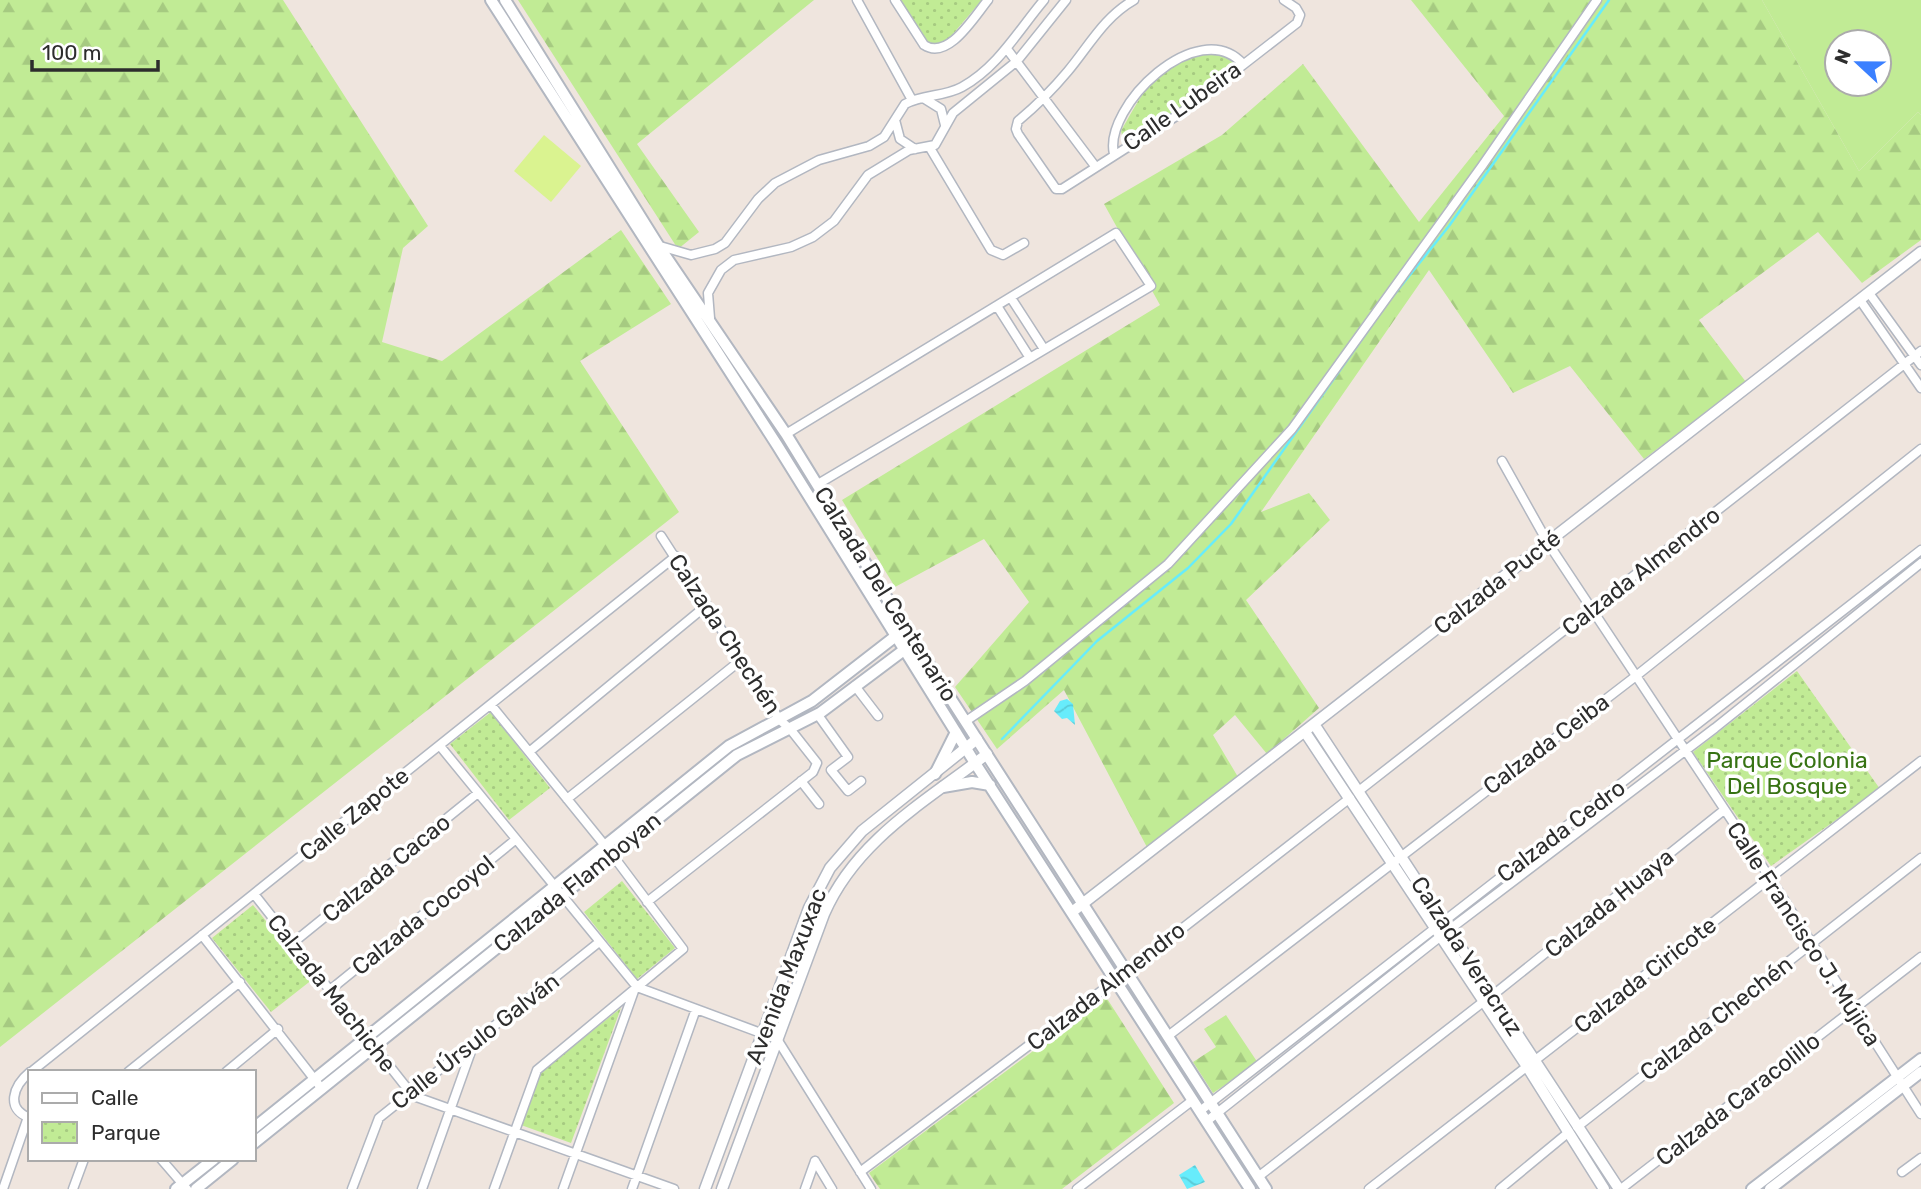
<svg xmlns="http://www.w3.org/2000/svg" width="1921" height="1189" viewBox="0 0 1921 1189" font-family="Rubik,sans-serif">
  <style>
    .grass { fill: #c1eb95; fill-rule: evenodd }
    .forest { fill: url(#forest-firs) }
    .park { fill: url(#park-dots) }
    .pitch { fill: #daf390 }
    .water { fill: url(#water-waves) }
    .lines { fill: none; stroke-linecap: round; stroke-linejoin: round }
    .stream { stroke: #67ecfb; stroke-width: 2.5 }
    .minor-casing { stroke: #b2b7c1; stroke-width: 11 }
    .tertiary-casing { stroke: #b2b7c1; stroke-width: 13 }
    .secondary-casing { stroke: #b2b7c1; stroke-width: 14 }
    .minor { stroke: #fff; stroke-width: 8 }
    .tertiary { stroke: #fff; stroke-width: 10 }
    .secondary { stroke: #fff; stroke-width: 10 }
    .labels { text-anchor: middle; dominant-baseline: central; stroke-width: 7; stroke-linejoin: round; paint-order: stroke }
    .street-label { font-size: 23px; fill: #2d2d2d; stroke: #fff }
    .park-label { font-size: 23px; fill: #377313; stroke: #fff }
  </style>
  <defs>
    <pattern id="forest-firs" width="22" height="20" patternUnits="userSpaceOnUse" patternTransform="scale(1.75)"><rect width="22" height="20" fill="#c1eb95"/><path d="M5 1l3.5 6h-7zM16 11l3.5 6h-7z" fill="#a6ca81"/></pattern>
    <pattern id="park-dots" width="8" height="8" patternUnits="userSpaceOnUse" patternTransform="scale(1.75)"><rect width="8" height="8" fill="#c1eb95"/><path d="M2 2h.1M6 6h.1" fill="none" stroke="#a6ca81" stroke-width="1.8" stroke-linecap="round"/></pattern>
    <pattern id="water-waves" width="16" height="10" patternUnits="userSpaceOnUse" patternTransform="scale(1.75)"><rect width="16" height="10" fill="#67ecfb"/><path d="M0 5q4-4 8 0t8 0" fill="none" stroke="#5acbd7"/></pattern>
  </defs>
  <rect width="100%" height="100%" fill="#efe5de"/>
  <path class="grass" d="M1762,0H1921V115L1918,112L1859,171ZM1837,42H1879V84H1837Z"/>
  <path class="forest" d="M0,0H283L428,226L403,248L382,342L442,361L621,230L671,304L580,361L679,512L0,1047Z
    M518,0H814L637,144L699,232L678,249Z
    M1411,0H1762L1859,171L1918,112L1921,115V240L1862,283L1818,232L1699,320L1746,382L1644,459L1570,366L1513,393L1429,270L1261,512L1309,493L1330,520L1246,600L1319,708L1267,754L1235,715L1213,735L1238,777L1149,851L1064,690L997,749L955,687L1029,602L984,539L895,587L842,500L1160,305L1104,204L1222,135L1303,64L1419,222L1504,116Z
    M1106,997L1174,1103L1062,1189H880L869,1173Z
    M1226,1015L1258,1063L1213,1093L1193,1062L1216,1047L1204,1029Z"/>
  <path class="park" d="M898,0H982L946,42L934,45L925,40Z
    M1220,55L1235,59L1236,65L1180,109L1123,139L1121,131C1135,107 1153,69 1181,59C1192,54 1207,55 1220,55Z
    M1797,671L1880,789L1771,866L1693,752Z
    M491,712L550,788L509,820L450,744Z
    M622,881L675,948L637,979L584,912Z
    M253,905L313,979L271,1012L212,938Z
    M621,1008L571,1143L521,1125L539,1073Z"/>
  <path class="pitch" d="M544,135L581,166L551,202L514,171Z"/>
  <path class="water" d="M1067,699L1073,704L1075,725L1067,718L1062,719L1054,711L1060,701Z
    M1195,1165L1205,1182L1187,1189L1179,1175Z"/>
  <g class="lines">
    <path class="stream" d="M1002,739L1097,641L1188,568L1231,524L1389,301L1449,226L1609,0"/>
    <g class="minor-casing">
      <path id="minor" d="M857,0L912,100
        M895,0L924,45C948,61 974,17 988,0
        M1134,0C1104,17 1089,46 1068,71C1053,89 1036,106 1018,121L1016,129L1018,134L1056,189H1062L1181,113L1297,23L1300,15L1296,8L1284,0
        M1007,49L1095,166
        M925,99L941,109L945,125
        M895,120L900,139L915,149
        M930,148L991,250L1003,255L1024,243
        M1114,154C1103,107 1198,14 1243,64
        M660,246L691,255L715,249L725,243L758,199L775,183L819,160L869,146L884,137L905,104C923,94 944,97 962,87C998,67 1018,31 1044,0
        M1869,293L1921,365
        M1011,298L1044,349
        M1860,300L1921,388
        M997,306L1030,358
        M710,318L708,293L721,270L734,260L791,247L813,237L834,221L868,175L909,150L935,145L953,113L1017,61L1066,0
        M786,434L1116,233L1151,286L818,484
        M1502,461L1548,543L1770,878L1921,1114
        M855,686L878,716
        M491,705L611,853L683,949L537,1070L494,1189
        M818,715L848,757L831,770L848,791L861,781
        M966,721L1025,681L1168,564L1292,429L1482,166L1597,0
        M440,746L637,987L777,1039L871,1189
        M529,752L707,605
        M801,781L819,804
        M1360,790L1921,351
        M567,799L741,660
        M254,894L410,1092
        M647,902L813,772L817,763L791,730L779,719L661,536
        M202,935L322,1089
        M294,942L478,793
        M330,990L515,840
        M1493,995L1724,810
        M1168,1036L1636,676L1921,449
        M30,1072C13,1086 5,1109 30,1118
        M31,1072L676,556
        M128,1072L240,982
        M226,1072L278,1029
        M408,1094L674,1189
        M1200,1111L1921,550
        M1207,1121L1441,936L1715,728L1921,563
        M1577,1127L1921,858
        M161,1159L187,1189
        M815,1161L832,1189
        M860,1172L1116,980L1350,798
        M1902,1172L1921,1158
        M1258,1177L1483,1002
        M3,1189L28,1117
        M73,1189L84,1159
        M352,1189L379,1118L598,943
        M422,1189L474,1043
        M563,1189L634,991
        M632,1189L696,1009
        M805,1189L815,1161
        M1077,1189L1193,1100
        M1369,1189L1921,761
        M1500,1189L1569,1132
        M1621,1189L1921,957"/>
    </g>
    <g class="tertiary-casing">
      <path id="tertiary" d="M1314,724L1619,1189
        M1305,732L1528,1068L1604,1189
        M1072,912L1921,252
        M705,1189L809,908L830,868L862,831L977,739
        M722,1189L824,914C856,840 925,802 987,754"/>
    </g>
    <g class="secondary-casing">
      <path id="secondary" d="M491,0L777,445L975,763L1250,1189
        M505,0L658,245L786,434L906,629L1266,1189
        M935,774L956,732
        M943,787L972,782L990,785
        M254,1128L729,746L812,701L901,632
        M254,1143L737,755L820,713L908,647
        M176,1189L214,1159
        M196,1189L233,1159
        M1752,1189L1921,1059
        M1770,1189L1921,1072"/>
    </g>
    <use href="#minor" class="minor"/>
    <use href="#tertiary" class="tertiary"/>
    <use href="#secondary" class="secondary"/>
  </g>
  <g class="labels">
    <g class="street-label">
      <text transform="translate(1182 106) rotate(-35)">Calle Lubeira</text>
      <text transform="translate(1641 571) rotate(-38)">Calzada Almendro</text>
      <text transform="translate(1497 582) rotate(-38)">Calzada Pucté</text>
      <text transform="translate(886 594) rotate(58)">Calzada Del Centenario</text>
      <text transform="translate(725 634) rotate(57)">Calzada Chechén</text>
      <text transform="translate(1546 744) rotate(-37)">Calzada Ceiba</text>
      <text transform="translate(354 814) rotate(-39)">Calle Zapote</text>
      <text transform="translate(1561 831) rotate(-37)">Calzada Cedro</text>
      <text transform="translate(386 868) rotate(-39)">Calzada Cacao</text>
      <text transform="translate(577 882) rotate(-39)">Calzada Flamboyan</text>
      <text transform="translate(1609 903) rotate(-39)">Calzada Huaya</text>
      <text transform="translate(423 915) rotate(-39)">Calzada Cocoyol</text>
      <text transform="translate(1804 934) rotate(57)">Calle Francisco J. Mújica</text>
      <text transform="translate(1467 956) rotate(57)">Calzada Veracruz</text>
      <text transform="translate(1645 975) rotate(-38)">Calzada Ciricote</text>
      <text transform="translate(786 976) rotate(-69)">Avenida Maxuxac</text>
      <text transform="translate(1106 986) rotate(-38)">Calzada Almendro</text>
      <text transform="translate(332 993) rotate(52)">Calzada Machiche</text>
      <text transform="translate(1716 1018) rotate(-38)">Calzada Chechén</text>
      <text transform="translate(475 1041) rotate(-38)">Calle Úrsulo Galván</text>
      <text transform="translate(1738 1099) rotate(-38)">Calzada Caracolillo</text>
    </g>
    <g class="park-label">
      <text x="1787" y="760">Parque Colonia<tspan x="1787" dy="26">Del Bosque</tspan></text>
    </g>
  </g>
  <rect x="28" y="1070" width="228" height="91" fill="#ffffff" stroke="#ababab" stroke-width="2"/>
  <rect x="42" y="1093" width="35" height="10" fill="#ffffff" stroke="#ababab" stroke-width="2"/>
  <text x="91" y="1105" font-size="21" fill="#2d2d2d">Calle</text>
  <rect x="42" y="1122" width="35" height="21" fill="url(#park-dots)" stroke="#ababab" stroke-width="2"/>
  <text x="91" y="1140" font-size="21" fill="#2d2d2d">Parque</text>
  <g transform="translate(1858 63) rotate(292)"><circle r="33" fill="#ffffff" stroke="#ababab" stroke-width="2"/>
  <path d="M0-5L12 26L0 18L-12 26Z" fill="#3b80ff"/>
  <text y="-10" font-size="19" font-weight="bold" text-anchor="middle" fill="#2d2d2d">N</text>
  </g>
  <path d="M32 60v10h126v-10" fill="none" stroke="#2d2d2d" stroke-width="3.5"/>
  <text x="42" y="60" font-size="21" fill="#2d2d2d" stroke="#ffffff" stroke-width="5" paint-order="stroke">100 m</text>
</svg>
